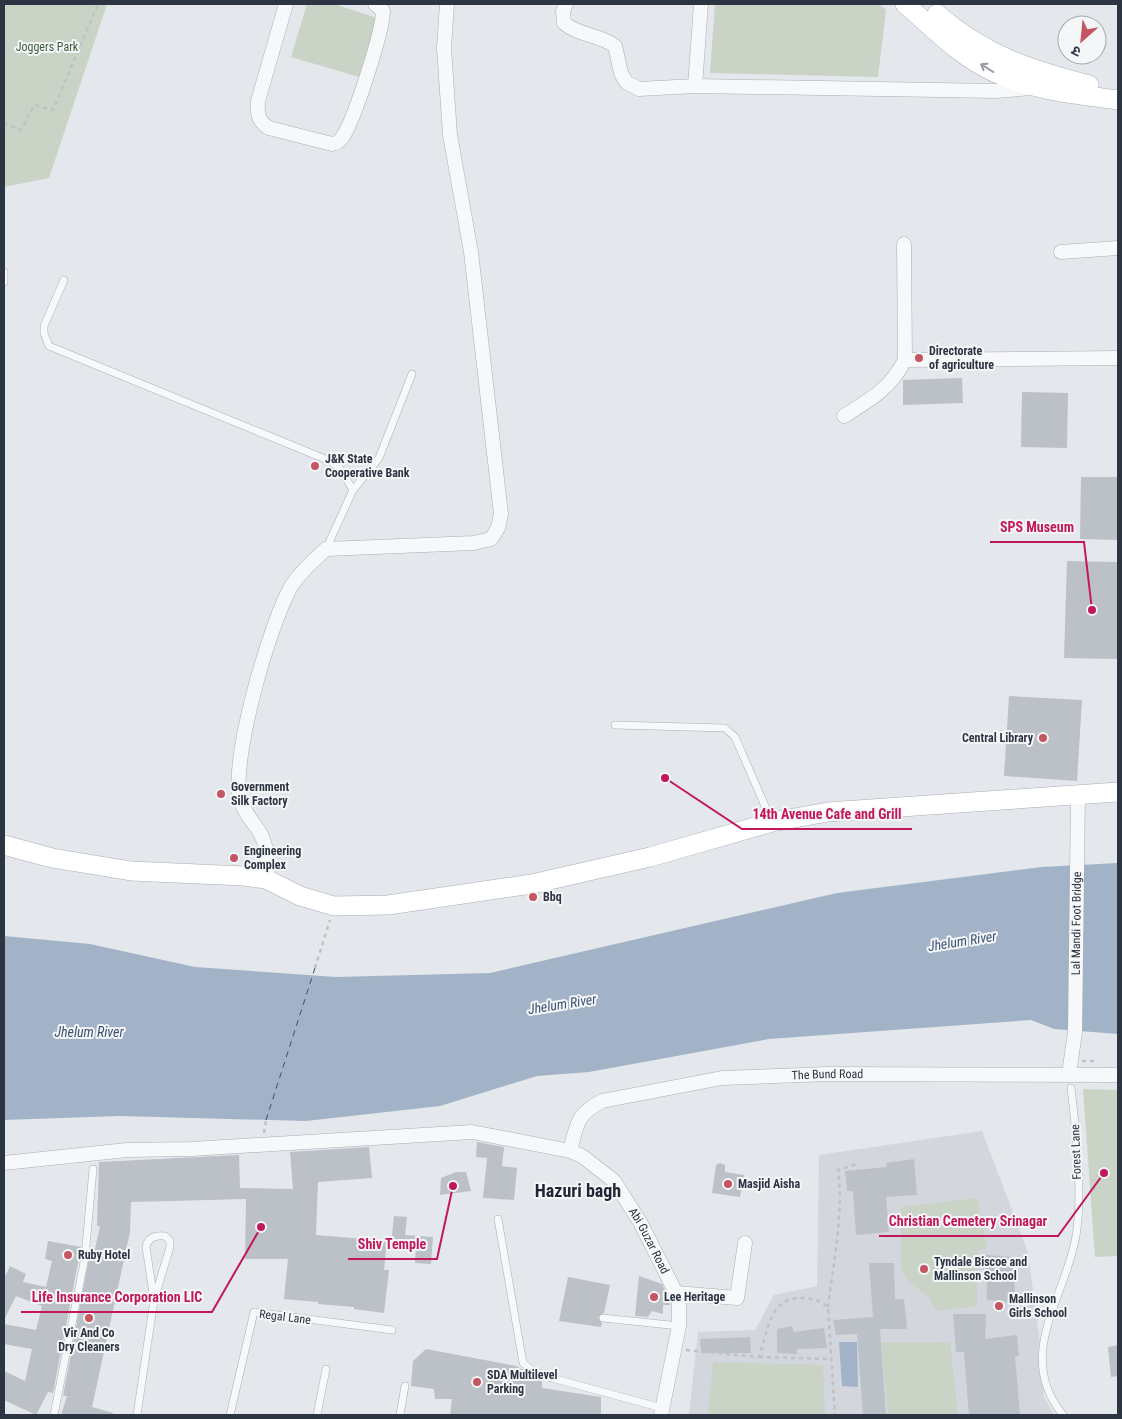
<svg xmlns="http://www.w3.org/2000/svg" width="1122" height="1419" viewBox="0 0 1122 1419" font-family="'Roboto Condensed','Noto Sans Devanagari',sans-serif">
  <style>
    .built { fill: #d3d6dd }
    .green { fill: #c9d4c6 }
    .water { fill: #a3b3c7 }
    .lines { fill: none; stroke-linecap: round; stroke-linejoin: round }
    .ferry { stroke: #3b5172; stroke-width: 1; stroke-dasharray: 6 5; stroke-linecap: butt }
    .building { fill: #bcc0c7 }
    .lane-casing { stroke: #a9aeb5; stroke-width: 8 }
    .street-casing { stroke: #a9aeb5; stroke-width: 15 }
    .secondary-casing { stroke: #a9aeb5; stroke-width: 20 }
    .path { stroke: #bec1c6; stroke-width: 2.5; stroke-dasharray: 4 4; stroke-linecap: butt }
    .lane { stroke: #f7f8f9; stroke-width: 7 }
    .street { stroke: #f7f8f9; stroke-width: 14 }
    .secondary { stroke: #fff; stroke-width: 19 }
    .oneway { stroke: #969aa0 }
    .poi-dot { fill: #c35661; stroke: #f4f6f8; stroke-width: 2 }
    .labels { text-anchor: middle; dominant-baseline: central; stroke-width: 4; stroke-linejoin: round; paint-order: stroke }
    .park-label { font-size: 12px; fill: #405c3c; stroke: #f4f6f8 }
    .poi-label { font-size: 12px; font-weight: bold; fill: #2d3442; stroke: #f4f6f8; text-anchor: start }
    .street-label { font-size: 12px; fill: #2d3442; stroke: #f4f6f8 }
    .water-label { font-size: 14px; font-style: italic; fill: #3b5172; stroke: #f4f6f8 }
    .district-label { font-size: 18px; font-weight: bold; fill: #1f2533; stroke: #f4f6f8 }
    .leader { fill: none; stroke: #c2185b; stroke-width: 2 }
    .callout-dot { fill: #c2185b; stroke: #f4f6f8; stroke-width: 2 }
    .callout-label { font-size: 14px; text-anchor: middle; font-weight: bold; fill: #c2185b; stroke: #f4f6f8; stroke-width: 4; stroke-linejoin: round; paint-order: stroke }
  </style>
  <rect width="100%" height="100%" fill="#e4e7eb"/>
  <path class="built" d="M982,1131L1028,1252L1039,1335L1044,1397L1054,1415H689L698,1332L755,1330L774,1295L817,1286L819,1155Z"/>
  <path class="green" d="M4,4H107L49,178L4,187Z
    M307,4H334L380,19L363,78L291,57Z
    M715,4H879L886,10L878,77L710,73Z
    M1083,1089L1118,1090V1256L1095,1257Z
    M977,1198L987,1248L978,1251L977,1306L936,1311L930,1298L912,1284L901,1270V1207Z
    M950,1342L958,1415H888L881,1343Z
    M713,1362L823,1365L825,1415H708Z"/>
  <path class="water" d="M1118,863V1034L1054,1029L1031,1020L769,1039L589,1072L537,1076L440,1106L306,1121L120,1116L4,1120V936L90,944L195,967L336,977L490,973L837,893L1042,867Z
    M839,1342H857L858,1387L842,1386Z"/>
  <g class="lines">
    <path class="ferry" d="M266,1120L315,968"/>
  </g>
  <path class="building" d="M962,378L963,403L903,405V380Z
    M1022,392L1068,393L1067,448L1021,447Z
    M1081,477H1118V540L1080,539Z
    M1067,561L1118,562V659L1064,658Z
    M1009,696L1082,700L1077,781L1004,776Z
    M477,1142L504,1147L502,1166L517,1168L514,1200L483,1198L487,1158L476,1157Z
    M369,1147L372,1178L318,1182L316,1235L387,1241L384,1270H389L384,1313L354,1309V1307L318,1304V1302L284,1299L288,1259H245L246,1199L131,1202L130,1232L92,1407L113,1413L112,1415H61L67,1396H63L91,1248L95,1249L100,1226H97L99,1162L239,1155L240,1188L293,1189L290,1152Z
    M914,1159L917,1195L886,1197L889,1232L856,1235L853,1191H847L845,1171L887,1167L886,1163Z
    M720,1163L725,1165V1172L744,1175L740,1197L712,1193L716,1165Z
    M456,1172H466L471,1191L440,1195L441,1178Z
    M394,1216L407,1217L405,1235L433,1237L431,1264L415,1263L416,1247L391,1245Z
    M48,1241L81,1247L53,1393L48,1392L36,1415L4,1400V1371L25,1381L32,1349L4,1344V1324L36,1330L42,1306L16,1296L4,1320V1279L10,1266L26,1274L23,1282L46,1287L52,1261L45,1259Z
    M986,1255L1014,1257L1015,1303L987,1300Z
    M869,1263H894L895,1299H904L907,1329H880L886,1415H863L857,1334L836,1335L833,1320L873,1317Z
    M639,1276L662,1284L670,1301V1305H663V1314L652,1311L648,1317L635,1316Z
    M568,1277L610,1285L604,1313L598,1317L602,1323L601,1327L559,1321Z
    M953,1314H986L985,1339L1017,1335L1019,1356H1015L1020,1415H969L964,1352H956Z
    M792,1326L794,1332L824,1328L827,1348L797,1349V1354L777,1353V1329Z
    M750,1337L751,1353H701L700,1339Z
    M1118,1345V1376L1111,1377L1108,1347Z
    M426,1349L516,1366L542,1380V1388L601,1397V1415H450L452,1399H435L434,1389L411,1386L413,1361Z"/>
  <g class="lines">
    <g class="lane-casing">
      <path id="lane" d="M4,272V282
        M64,280L44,326V333L49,346L330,461L339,467L353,490
        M326,549L353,490L379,458L412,374
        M615,725L725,728L735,737L772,822
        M498,1219L523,1363L533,1371L548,1377L662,1408
        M603,1318L679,1326
        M54,1415L85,1257L93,1169
        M137,1415L154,1300L146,1247C148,1237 156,1235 165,1236L170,1241V1247L154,1300
        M230,1415L254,1312L392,1330
        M317,1415L326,1369
        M400,1415L405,1386
        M1063,1415C1014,1355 1066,1297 1076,1236C1083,1194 1076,1130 1071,1088"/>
    </g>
    <g class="street-casing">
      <g id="street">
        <path d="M286,4L258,101C257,114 258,121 269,128L332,144C337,143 339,142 342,138C354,121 383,31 383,11L375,4"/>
        <path d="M566,4L563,11L564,23C579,36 599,34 615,46L621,73L626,82L639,89L695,86L996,91L1032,88"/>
        <path d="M695,86L701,4"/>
        <path d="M904,244L905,360L1118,358"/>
        <path d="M1061,252L1118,248"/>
        <path d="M844,416C871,399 890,389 905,360"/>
        <path d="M266,879C268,863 268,845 259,831C252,821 243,811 240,798C231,758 270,622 292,585C301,571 314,560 326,549L474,543L491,539L498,528L501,514L471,252L450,135L444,48L447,4"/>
        <path id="s1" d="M1069,1074L1075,1032L1078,794"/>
        <path id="s2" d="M570,1151C577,1124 576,1115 602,1101L722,1078L829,1074L1118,1075"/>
        <path id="s3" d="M4,1163L127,1150L191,1149L472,1132L570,1151L582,1156L614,1181L640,1222L679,1299V1326L661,1415"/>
        <path d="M676,1293L737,1298L745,1243"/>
      </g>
    </g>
    <g class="secondary-casing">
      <path id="secondary" d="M905,4C933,28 961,58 996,73C1034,91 1077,94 1118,100
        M937,14C984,55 1030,70 1089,85
        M4,845L52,858L131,871L244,876L266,879L300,896L334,906L388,905L532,884L650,857L772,822L828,812L1118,792"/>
    </g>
    <path class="path" d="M4,123L21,130L34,105L53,110L98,4
      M315,968L330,920
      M1082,1061H1094
      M264,1133L266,1120
      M828,1307C833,1266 844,1210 838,1170L857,1164
      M686,1350L759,1357C768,1330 770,1296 803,1298C814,1299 819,1300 828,1307L835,1415
      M759,1357L831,1359"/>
    <use href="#lane" class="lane"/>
    <use href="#street" class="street"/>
    <use href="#secondary" class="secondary"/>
  </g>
  <defs><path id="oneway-shaft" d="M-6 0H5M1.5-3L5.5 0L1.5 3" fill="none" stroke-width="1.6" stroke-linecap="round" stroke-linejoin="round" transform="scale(1.25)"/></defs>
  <use class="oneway" href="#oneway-shaft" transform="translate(987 68) rotate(-148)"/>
  <g class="poi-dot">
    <circle cx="919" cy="358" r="5"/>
    <circle cx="315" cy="466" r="5"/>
    <circle cx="1043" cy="738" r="5"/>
    <circle cx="221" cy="794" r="5"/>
    <circle cx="234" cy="858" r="5"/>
    <circle cx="533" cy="897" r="5"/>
    <circle cx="728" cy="1184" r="5"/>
    <circle cx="68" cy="1255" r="5"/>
    <circle cx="924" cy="1269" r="5"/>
    <circle cx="654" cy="1297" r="5"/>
    <circle cx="999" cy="1306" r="5"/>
    <circle cx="89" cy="1318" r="5"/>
    <circle cx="477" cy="1382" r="5"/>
  </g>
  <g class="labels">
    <g class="park-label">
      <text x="47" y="47">Joggers Park</text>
    </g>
    <g class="poi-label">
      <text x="929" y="351">Directorate<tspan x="929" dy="14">of agriculture</tspan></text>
      <text x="325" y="459">J&amp;K State<tspan x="325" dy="14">Cooperative Bank</tspan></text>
      <text x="1033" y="738" text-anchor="end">Central Library</text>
      <text x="231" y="787">Government<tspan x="231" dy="14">Silk Factory</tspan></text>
      <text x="244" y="851">Engineering<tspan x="244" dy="14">Complex</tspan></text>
      <text x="543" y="897">Bbq</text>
      <text x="738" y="1184">Masjid Aisha</text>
      <text x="78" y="1255">Ruby Hotel</text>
      <text x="934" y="1262">Tyndale Biscoe and<tspan x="934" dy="14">Mallinson School</tspan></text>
      <text x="664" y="1297">Lee Heritage</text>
      <text x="1009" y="1299">Mallinson<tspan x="1009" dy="14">Girls School</tspan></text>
      <text x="89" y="1333" text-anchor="middle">Vir And Co<tspan x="89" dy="14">Dry Cleaners</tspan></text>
      <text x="487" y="1375">SDA Multilevel<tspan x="487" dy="14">Parking</tspan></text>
    </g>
    <g class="street-label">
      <text stroke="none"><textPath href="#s1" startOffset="151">Lal Mandi Foot Bridge</textPath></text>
      <text stroke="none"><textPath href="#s2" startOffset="290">The Bund Road</textPath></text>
      <text transform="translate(1076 1152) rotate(-92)">Forest Lane</text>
      <text stroke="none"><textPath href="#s3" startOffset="692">Abi Guzar Road</textPath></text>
      <text transform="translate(285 1317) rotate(7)">Regal Lane</text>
    </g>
    <g class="water-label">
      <text transform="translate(962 941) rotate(-9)">Jhelum River</text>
      <text transform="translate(562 1004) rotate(-9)">Jhelum River</text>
      <text x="89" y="1032">Jhelum River</text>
    </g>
    <g class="district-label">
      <text x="578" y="1190">Hazuri bagh</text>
    </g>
  </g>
  <path class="leader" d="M1092 610L1084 542H990M665 778L742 829H912M1104 1173L1058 1236H879M453 1186L437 1259H348M261 1227L212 1312H21"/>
  <g class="callout-dot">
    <circle cx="1092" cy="610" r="5"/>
    <circle cx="665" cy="778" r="5"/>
    <circle cx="1104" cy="1173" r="5"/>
    <circle cx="453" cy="1186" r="5"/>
    <circle cx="261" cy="1227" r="5"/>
  </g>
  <g class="callout-label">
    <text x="1037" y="532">SPS Museum</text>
    <text x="827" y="819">14th Avenue Cafe and Grill</text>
    <text x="968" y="1226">Christian Cemetery Srinagar</text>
    <text x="392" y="1249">Shiv Temple</text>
    <text x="117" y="1302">Life Insurance Corporation LIC</text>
  </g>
  <rect width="1122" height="1419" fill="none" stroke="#2d3442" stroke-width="10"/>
  <g transform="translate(1082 40) rotate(207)"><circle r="24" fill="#f4f6f8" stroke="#a4a8af"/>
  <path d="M0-4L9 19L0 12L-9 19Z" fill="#c35661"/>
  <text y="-8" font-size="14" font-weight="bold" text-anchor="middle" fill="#2d3442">उ</text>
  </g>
</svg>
